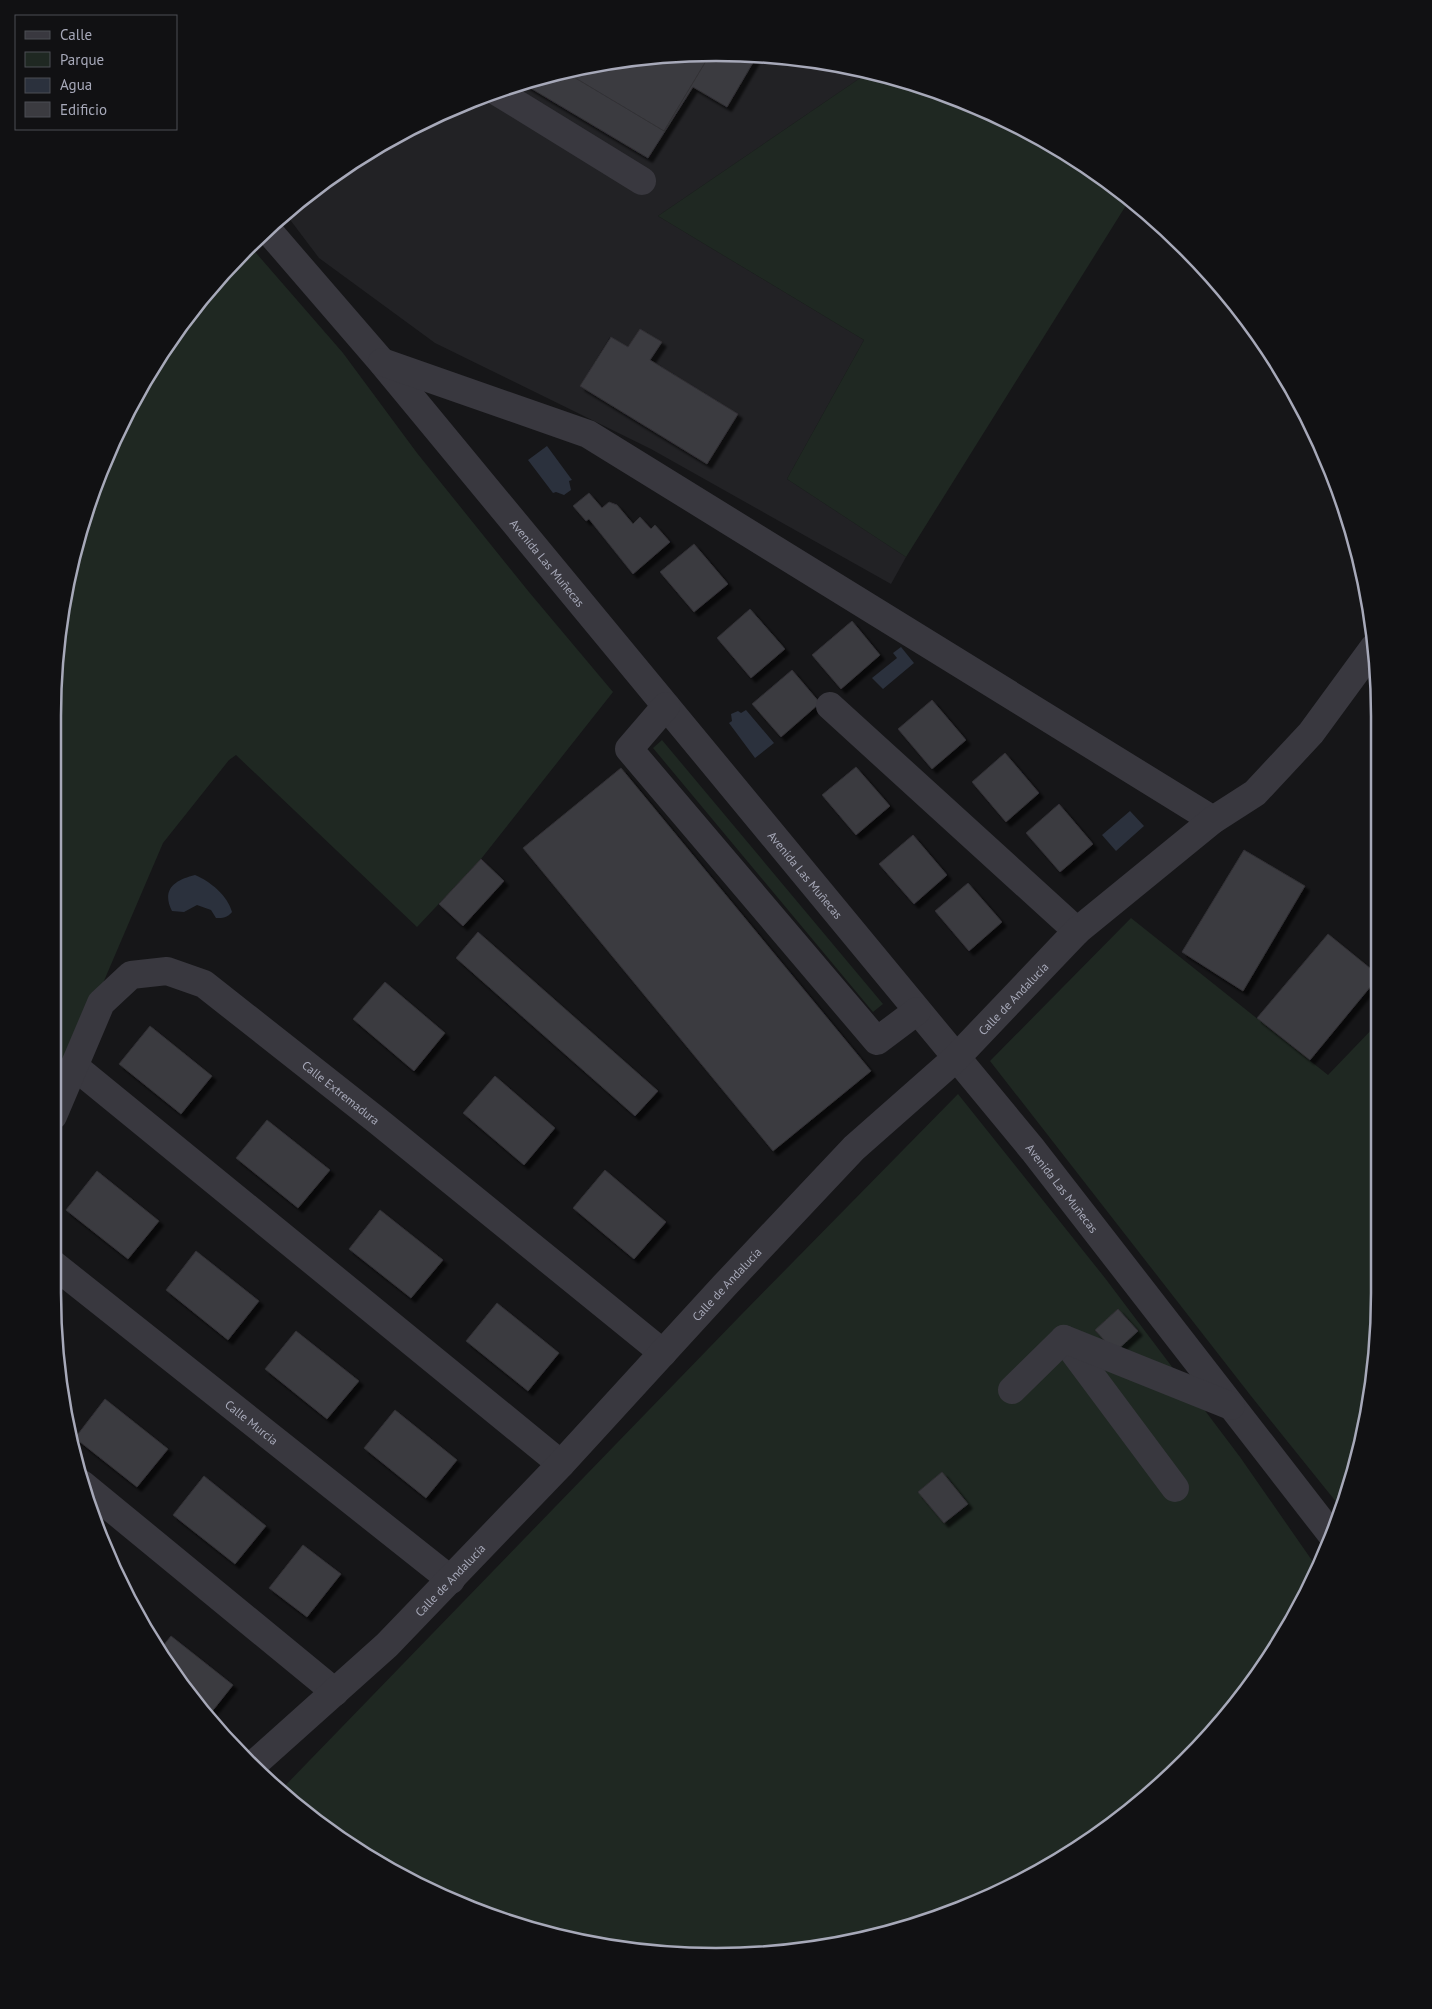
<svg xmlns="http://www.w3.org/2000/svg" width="1432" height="2009" viewBox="0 0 1432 2009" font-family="'PT Sans',sans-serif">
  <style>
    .built { fill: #222225; fill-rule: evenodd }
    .green { fill: #1f2822 }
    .water { fill: #2b313d }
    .building { fill: #3b3b40; stroke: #313034; filter: url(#shadow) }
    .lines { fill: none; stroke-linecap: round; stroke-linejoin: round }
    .minor { stroke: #39383f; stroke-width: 28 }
    .labels { text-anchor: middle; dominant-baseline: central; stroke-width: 4; stroke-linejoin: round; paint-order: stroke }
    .street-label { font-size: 12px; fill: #a7a9b9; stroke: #111113 }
    .rim { fill: none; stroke: #a7a9b9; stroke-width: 2.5 }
  </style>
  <defs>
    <filter id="shadow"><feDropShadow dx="4.5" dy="4.5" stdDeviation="1" flood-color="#0009"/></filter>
  </defs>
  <rect width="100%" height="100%" fill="#161618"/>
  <path class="built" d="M760,54L869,72L658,216L864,340L787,479L906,557L891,584L651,449L435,343L319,258L285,213L385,141L503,88L630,58ZM640,329L661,342L650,360L738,414L707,464L580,386L610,337L628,347Z"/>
  <path class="green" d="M869,72L888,75L1010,121L1120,190L1130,199L906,557L787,479L864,340L658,216Z
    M250,246L343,353L417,453L529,592L613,692L481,859L417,927L236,755L229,760L163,843L53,1100V716L65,586L103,462L142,384L217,279Z
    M662,740L883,1004L873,1012L653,748Z
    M1131,918L1328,1075L1376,1025L1378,1336L1357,1465L1341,1508L1251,1396L990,1061Z
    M958,1094L1105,1278L1240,1457L1318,1569L1311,1587L1242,1697L1153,1792L1009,1888L929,1921L803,1951H629L503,1921L423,1888L279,1792L740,1316Z"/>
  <path class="water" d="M547,446L572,480L569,481L571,490L564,495L556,492L553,493L528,460Z
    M901,647L914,663L883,689L872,678L897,658L893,653Z
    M746,710L774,743L755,758L729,723L732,721L731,714L738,711L741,713Z
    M1130,811L1144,826L1116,851L1102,835Z
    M195,875C210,881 228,896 232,912C227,918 223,918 216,918L211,910L197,905L184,912L172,911C161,889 175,880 195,875Z"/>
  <path class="building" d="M758,54L727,107L693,87L648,158L522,83L630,58Z
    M709,56L664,131L567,73L630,58Z
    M640,329L662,342L650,360L738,414L707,464L580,386L611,337L628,347Z
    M589,493L602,508L609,502L617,505L633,524L640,517L651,529L655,525L670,542L633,574L589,519L586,521L573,506Z
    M694,544L728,584L694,612L660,572Z
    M750,609L785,649L751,678L717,638Z
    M852,621L880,655L841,689L812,655Z
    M792,670L820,703L781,737L752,704Z
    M932,700L966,740L932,769L898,729Z
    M1005,753L1039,793L1006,822L972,782Z
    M856,767L890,806L856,835L822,795Z
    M621,768L871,1071L773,1151L523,848Z
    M1059,804L1093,844L1060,872L1026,833Z
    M913,835L947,875L914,904L879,864Z
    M1244,850L1305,886L1243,991L1182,952Z
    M481,859L504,881L463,926L439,904Z
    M968,883L1002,922L969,951L935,911Z
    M478,932L658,1091L635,1116L456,958Z
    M1328,934L1376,973V980L1310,1060L1257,1018Z
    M385,982L445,1033L414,1071L353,1019Z
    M150,1026L212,1076L181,1114L119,1064Z
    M495,1076L555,1128L524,1165L463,1113Z
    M267,1120L330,1170L298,1208L236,1158Z
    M605,1170L666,1222L634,1259L573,1208Z
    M97,1171L159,1221L128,1259L66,1210Z
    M380,1210L443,1260L411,1298L349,1249Z
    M196,1251L259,1301L228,1340L166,1290Z
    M497,1303L559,1353L528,1391L466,1341Z
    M1118,1309L1138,1331L1115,1352L1095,1330Z
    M296,1331L359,1381L327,1419L265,1369Z
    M105,1399L168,1449L137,1487L75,1438Z
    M395,1410L457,1460L426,1498L364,1448Z
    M942,1472L968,1504L944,1523L918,1492Z
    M204,1476L266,1526L235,1564L173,1515Z
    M303,1545L341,1574L307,1617L269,1588Z
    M171,1636L233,1685L210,1714L164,1661L159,1651Z"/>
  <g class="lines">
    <g class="minor">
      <path d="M496,91L642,181"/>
      <path id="s1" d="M267,229L381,361L1033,1150L1331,1534"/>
      <path d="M382,362L588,434L1213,820"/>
      <path d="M666,706L629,749L877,1041L917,1011"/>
      <path d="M830,706L1077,931"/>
      <path d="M74,1066L561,1464"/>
      <path id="s2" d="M53,1116L101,1003L131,975L167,971L204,984L379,1122L663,1353"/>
      <path id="s3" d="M53,1264L451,1580"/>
      <path d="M1064,1339L1175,1488"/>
      <path d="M1012,1390L1064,1339L1231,1406"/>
      <path d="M82,1484L335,1692"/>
      <path id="s4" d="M254,1764L387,1645L561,1464L724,1286L854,1148L956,1058L1077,931L1213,820L1255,793L1311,733L1374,647"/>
    </g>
  </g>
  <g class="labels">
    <g class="street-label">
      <text stroke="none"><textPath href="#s1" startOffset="436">Avenida Las Muñecas</textPath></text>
      <text stroke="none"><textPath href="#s1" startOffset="841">Avenida Las Muñecas</textPath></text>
      <text stroke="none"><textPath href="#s4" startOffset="1079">Calle de Andalucía</textPath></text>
      <text stroke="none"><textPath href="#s2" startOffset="414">Calle Extremadura</textPath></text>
      <text stroke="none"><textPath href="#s1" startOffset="1246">Avenida Las Muñecas</textPath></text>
      <text stroke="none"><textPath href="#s4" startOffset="674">Calle de Andalucía</textPath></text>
      <text stroke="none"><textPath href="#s3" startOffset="254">Calle Murcia</textPath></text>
      <text stroke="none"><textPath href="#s4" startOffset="269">Calle de Andalucía</textPath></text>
    </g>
  </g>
  <path d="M0 0H1432V2009H0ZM716 61H716A655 655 0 0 1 1371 716V1293A655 655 0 0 1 716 1948H716A655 655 0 0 1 61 1293V716A655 655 0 0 1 716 61Z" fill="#111113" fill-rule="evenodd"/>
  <path class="rim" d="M716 61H716A655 655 0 0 1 1371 716V1293A655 655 0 0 1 716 1948H716A655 655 0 0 1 61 1293V716A655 655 0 0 1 716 61Z"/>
  <rect x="15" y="15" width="162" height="115" fill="#111113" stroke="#4d4e55"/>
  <rect x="25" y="31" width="25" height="8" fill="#39383f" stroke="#4d4e55"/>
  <text x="60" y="40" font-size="15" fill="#a7a9b9">Calle</text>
  <rect x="25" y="52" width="25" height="15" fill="#1f2822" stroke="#4d4e55"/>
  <text x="60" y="65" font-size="15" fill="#a7a9b9">Parque</text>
  <rect x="25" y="78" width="25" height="15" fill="#2b313d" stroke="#4d4e55"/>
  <text x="60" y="90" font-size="15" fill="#a7a9b9">Agua</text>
  <rect x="25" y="102" width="25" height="15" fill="#3b3b40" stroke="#4d4e55"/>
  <text x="60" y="115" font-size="15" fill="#a7a9b9">Edificio</text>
</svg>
